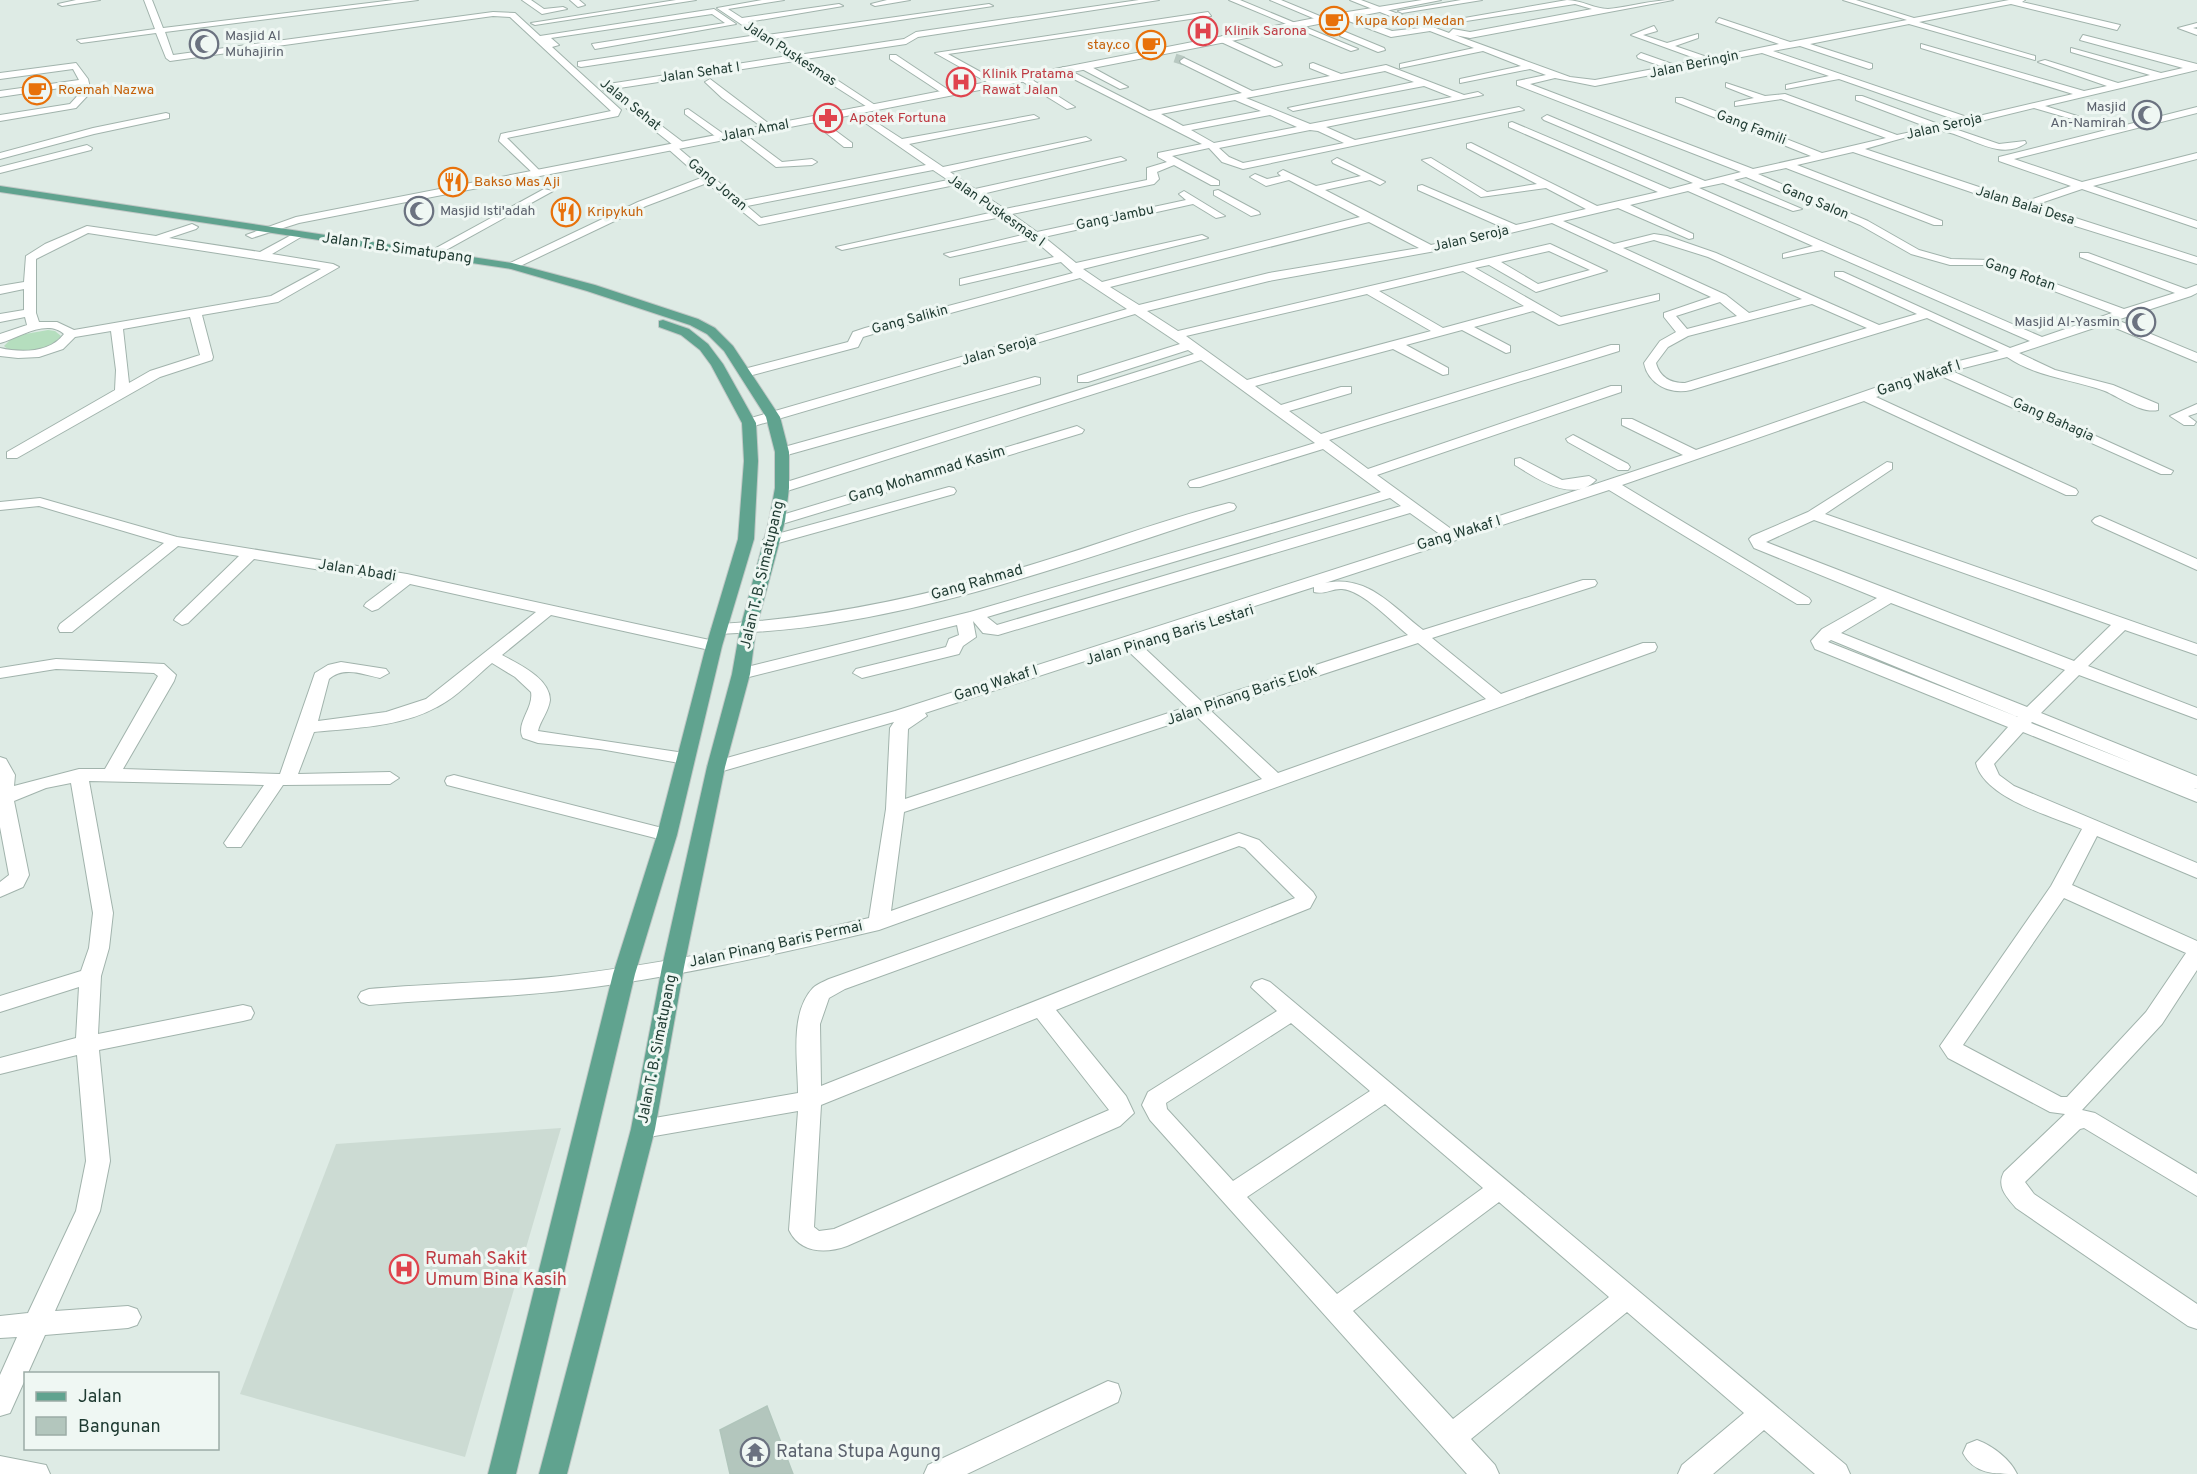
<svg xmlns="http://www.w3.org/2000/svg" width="2197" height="1474" viewBox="0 0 2197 1474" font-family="Overpass,sans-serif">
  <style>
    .built { fill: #ccdbd3 }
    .green { fill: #b5debe }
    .building { fill: #b3c6bd; stroke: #b0c5bb; stroke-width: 1.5 }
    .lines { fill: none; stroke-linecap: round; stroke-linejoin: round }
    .minor-tunnel { stroke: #b8c8c1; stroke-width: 9; stroke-dasharray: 9 4.5; stroke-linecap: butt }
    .minor-casing { stroke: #a1b3ac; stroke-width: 2 }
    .tertiary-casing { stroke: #a1b3ac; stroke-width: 2 }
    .primary-casing { stroke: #c0c8c6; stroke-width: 2 }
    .minor { fill: #fff; fill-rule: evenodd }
    .tertiary { fill: #fff; fill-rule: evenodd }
    .primary { fill: #60a38f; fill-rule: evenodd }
    .labels { text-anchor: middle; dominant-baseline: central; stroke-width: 6; stroke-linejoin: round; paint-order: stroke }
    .far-food-label { font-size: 14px; fill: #c56008; stroke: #eff7f3; text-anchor: start }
    .far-health-label { font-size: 14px; fill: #be3a42; stroke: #eff7f3; text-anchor: start }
    .far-worship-label { font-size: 14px; fill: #5b616d; stroke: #eff7f3; text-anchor: start }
    .far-street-label { font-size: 14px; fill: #1f3b32; stroke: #eff7f3 }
    .street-label { font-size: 15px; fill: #1f3b32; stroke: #eff7f3 }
    .near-health-label { font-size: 18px; fill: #be3a42; stroke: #eff7f3; text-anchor: start }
    .near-worship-label { font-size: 18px; fill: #5b616d; stroke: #eff7f3; text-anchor: start }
  </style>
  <rect width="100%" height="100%" fill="#deebe5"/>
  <path class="built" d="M561,1128L465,1457L240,1394L336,1144Z"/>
  <path class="green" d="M48,330L55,331L61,336C52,350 17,358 4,346L14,336Z"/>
  <path class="building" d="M767,1406L793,1474H730L720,1430Z"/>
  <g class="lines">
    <path class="minor-tunnel" d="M1175,58L1184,61"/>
    <g class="minor-casing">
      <path id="minor" d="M76,0H100L62,6L58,4Z
        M144,0H152L163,28L394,0H418L165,32L173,55L493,12L515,13L540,36L714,9L736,24L595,49L592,44L725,23L712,14L551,38L559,45L552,47L621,110L618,116L507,138L541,172L542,174L537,177L499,141L501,134L611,111L510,17L493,16L170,61L166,58L156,33L81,43L77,40L155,29Z
        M522,0H531L544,9L563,7L567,9L542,14Z
        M570,0H579L585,5L578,7Z
        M676,0H696L535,25L531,23Z
        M762,0H784L728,9L742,18L839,4L843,6L748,22L767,35L989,4L993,6L774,39L798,55L904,39L916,32L1139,0H1159L918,37L906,44L805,59L875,105L877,107L872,110L795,61L613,89L684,143V147H677L710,175L715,176V179L741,201L926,165L851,113L849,111L854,108L902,139L1034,115L1039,118L909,144L943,167L1086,137L1091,140L950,172L975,189L1121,157L1126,160L982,194L1005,209L1147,180V168L1167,162L1158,157V153L1202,144L1060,72L1059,70L1063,67L1149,111L1242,93L1181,63L1180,61L1184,58L1252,91L1330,76L1310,68V64L1313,63L1341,74L1386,65L1464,95L1478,92L1483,95L1326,127L1355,140L1519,107L1524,110L1243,169L1222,162L1209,148L1172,156L1219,181V185H1211L1174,165L1157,172L1159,179L1154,184L1012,214L1037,232L1186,200L1179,194L1184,191L1225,216L1216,218L1193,204L1044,237L1076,263L1202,235L1208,238L1083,269L1102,282L1360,217L1289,180L1266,186L1250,177L1255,174L1267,179L1281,176L1278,173L1283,170L1316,186L1361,176L1333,163L1332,161L1337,158L1385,182L1380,185L1370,180L1325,190L1431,245L1504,228L1418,190V186L1422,185L1516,225L1586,209L1546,188L1481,197L1422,160L1431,158L1487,192L1537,184L1467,148V144L1471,143L1597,206L1658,192L1509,127V123L1512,122L1670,189L1693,183L1544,120L1542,118L1547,115L1705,181L1741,172L1517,85V81L1546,75L1530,69L1460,83V79L1521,66L1483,51L1400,68V64L1474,48L1430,31L1391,37L1338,17V13H1344L1392,31L1420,28L1350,0H1361L1449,33L1453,29L1470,32L1592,9L1575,4L1434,26L1430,24L1567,0C1581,0 1595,9 1608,9C1630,7 1651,0 1673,0L1470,38L1455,35L1570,77L1595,80L1664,67L1638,58L1637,56L1641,53L1675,65L1700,60L1631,35L1654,26L1657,31L1643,35L1667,43L1698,34V38L1675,46L1710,58L1779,44L1716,22L1719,18L1790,42L1907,20L1843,0H1856L1914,18L2009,0H2025L2022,2L2120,25L2117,30L2011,4L1919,22L2035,56V60L1909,24L1810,44L1872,64V68L1869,69L1800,46L1773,51L1970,118L2073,94L1921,48V44L2084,91L2107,86L2038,62L2045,60L2118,83L2150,75L2071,52V48L2161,73L2183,68L2080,40L2083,35L2197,64V70L2045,106L2103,124V128L2034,108L1952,128L1999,144L2025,141L2026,143C2000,162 1969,135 1942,131C1928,129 1881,145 1865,149L2024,202L2071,186L1999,161V157L2197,107V113L2014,159L2082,182L2197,153V159L2093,186L2197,221V228L2082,189L2035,205L2197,257V264L2018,208L1853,152L1797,165L1942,221V225H1934L1786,168L1758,174L1868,221L1919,250L1951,259L1990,260L2124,309L2175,293L2080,257V253H2088L2186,289L2197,285V293L2191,296L2117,320L2197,353V362L2106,324L2019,353L2055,370L2113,385L2158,404V410C2142,414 2119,397 2105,391C2072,379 2036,377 2007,357L1952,371L2173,471L2171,474H2161L1939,375L1876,397L2076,489L2078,492L2076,495H2066L1864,401L1622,485L1809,598L1811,601L1809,604H1797L1609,490L1325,583C1367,574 1392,606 1423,630L1583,580H1595L1597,583L1595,586L1432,638L1501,694L1643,643H1655L1657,647L1655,651L879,930C777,954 674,978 570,990C503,998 436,999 369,1005L361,1002L358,997L361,992L369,989C436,983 503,983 569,975C671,963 770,941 869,918L886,809L890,728L894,722L716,773L707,767L709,763L895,711L1441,535L1410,513L998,635L983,633L973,621L976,637L963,646L959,654L862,678L853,673L856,669L946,647L949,639L959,635L957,625L741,679L735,678L732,674L735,670L970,612L1381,492L1323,449L1200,487H1190L1188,484L1190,481L1315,443L1201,360L787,491H777L775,488L777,485L1194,354L1188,350L1088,382H1078V376L1180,344L1135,314L754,426H744V420L1127,309L1080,278L873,334L863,337L858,347L745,377L740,376V370L848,342L853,332L865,328L1073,273L1061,262L960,285V279L1054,257L1033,239L950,257L944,254L1026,234L1001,217L842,250L836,247L994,212L955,185L759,225L707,183L646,206L516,268H508V264L638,202L701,178L666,147L673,145L602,89V85L788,56L760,40L581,67L578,66V62L757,35L717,8ZM1762,53L1829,76L1786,85V89L1839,79L1959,121L1941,125L1862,96H1856V100L1930,128L1897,135L1785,94L1765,96L1726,83V87L1754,98L1735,102V106L1781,99L1886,138L1822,153L1682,98H1676V102L1811,156L1753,169L1530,84L1555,78L1595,86ZM1385,71L1414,82L1288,108L1293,111L1424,86L1452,97L1310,124L1246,98ZM1235,100L1261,111L1183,126L1161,114ZM1270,115L1297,127L1214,143L1191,130ZM1310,130L1318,131L1344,143L1243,163L1229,157L1219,148ZM933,170L948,180L761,218L747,206ZM1746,177L1860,225L1911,254L1950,265H1985L2112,313L2042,337L1699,188L1723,183L1793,211L1802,209L1734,180ZM1688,191L1813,246L1783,254V258L1822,250L2030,341L2010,348L1843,272H1835V276L1917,314L1879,325L1716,253L1667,236L1654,234L1614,244L1563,221L1618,208L1689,239L1693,238V234L1630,205ZM1369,222L1419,248L1269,273L1139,305L1110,287ZM1552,223L1711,297L1664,313V317L1676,332L1660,341L1644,363C1648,384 1670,395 1691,390L1927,318L1999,351L1935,367L1696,450L1632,419H1622V425L1683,455L1454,531L1377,475L1621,392V386H1611L1368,469L1329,440L1619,351V345H1611L1321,434L1289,411L1351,393V387H1341L1281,405L1255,386L1393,349L1443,375L1448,374V368L1406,345L1462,330L1506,353L1510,352V346L1474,327L1533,311L1559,325L1659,300V294L1561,317L1475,268L1489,265L1536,292L1607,271L1550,244L1178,331L1147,311L1269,281L1430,252ZM1654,240L1708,257L1802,299L1749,313L1726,295L1623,248ZM1549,251L1590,270L1538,284L1501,262ZM1463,271L1524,306L1443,328L1379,291ZM1367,294L1431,331L1247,380L1186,336ZM1720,302L1737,316L1687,329L1676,316ZM1812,304L1867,328L1685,383C1671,383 1660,378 1656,363L1668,347L1688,336ZM1390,498L1401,506L997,625L987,617ZM1314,587V592C1324,595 1333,588 1342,589C1362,590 1392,622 1408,635L1202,702L1139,643ZM1418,643L1486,699L1278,773L1211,711ZM1125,648L1187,707L905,799L908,729L927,716L925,713ZM1196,716L1262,779L891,911L904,812Z
        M887,0H910L875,6L871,4Z
        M1229,0H1240L1358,49L1351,51Z
        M1270,0H1281L1327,19L1320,21Z
        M1461,0H1482L1402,13L1398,11Z
        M1208,12L1211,16L948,54L997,81V85L994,86L935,53Z
        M2197,23V27L2193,28L2197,29V35L2178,28Z
        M1343,31L1384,48L1385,50L1378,52L1340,36Z
        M1222,36L1281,63L1282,65L1275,67L1219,41Z
        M890,55H896L953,93L945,95L890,59Z
        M76,63L88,79L91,92L76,108L0,121V115L70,104L81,92L80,85L0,97V91L79,80L73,69L0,79V73Z
        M1080,64H1086L1128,87L1120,89L1080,68Z
        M1023,75L1026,76L1075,107L1067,109L1020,80L1018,78Z
        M710,79L772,126V130H766L722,98L705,82Z
        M688,109L725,135V139H719L685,114V110Z
        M166,113L169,114V118L94,134L0,159V153L93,128Z
        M811,117H817L852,143V147H844L811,121Z
        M736,132H742L782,162L812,159L817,162L812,165L776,167L736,136Z
        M87,145L92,148L91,150L0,173V167Z
        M544,189L553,191L437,255L427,253Z
        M1218,190L1259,212L1260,214L1251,216L1214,195V191Z
        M192,224L198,227L196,229L169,238L260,252L297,232L301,233V237L272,254L333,264L339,267L278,302L202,315L213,357L212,360L160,377L17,458H7V452L115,390L116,370L111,331L75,337L63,349L39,357L18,358L0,356V348C21,353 50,353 64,334C47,318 18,338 0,343V334L27,325L25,317L0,322V314L24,310V289L0,294V286L24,282L26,256L45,244L87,226L156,236ZM88,233L321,269L271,296L74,330L57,322H39L36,313V259ZM190,317L200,355L150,371L129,383L123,329Z
        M1035,377L1040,378V384L787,455L782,456L775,452L777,449Z
        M2197,404V413L2188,416L2196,422L2194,425H2184L2170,416Z
        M1077,426L1084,430L1082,433L782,524H772L769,521L772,518Z
        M1573,435L1628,464L1630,467L1628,470H1618L1568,442L1566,439Z
        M1520,458L1562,480L1589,476L1596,480C1573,504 1536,478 1515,465V459Z
        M1887,462L1892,463V469L1825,514L2197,644V655L2125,630L2088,666L2197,708V719L2079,675L2041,713L2197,776V789L2194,788L2197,789V802L2023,732L1994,764L1999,775L2014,786L2197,863V878L2097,836L2072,885L2197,941V970L2162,1024L2082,1110L2095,1113L2197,1174V1196L2084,1128L2080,1129L2025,1182L2034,1194L2197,1304V1329L2188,1326L2016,1208C2007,1197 1996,1187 2004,1172L2065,1114L2050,1112L1948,1058L1940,1046L2051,886L2082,829C2051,816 1984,798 1976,763L2008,727L1815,649L1811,641L1822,629L1877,598L1754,548L1749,539L1752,536L1808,512ZM1814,520L2111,625L2074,661L1766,542ZM1891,603L2065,670L2027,707L1841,633ZM1831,640L2018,717L1828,642ZM2032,722L2133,763L2031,723ZM2064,898L2186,953L2146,1012L2067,1097H2061L1963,1045Z
        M949,487L954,488L956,491L954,494L771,545L763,540L766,537Z
        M40,498L177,537L407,574L714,641L722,646L714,651L551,615L502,655C518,664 550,678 550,700C549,711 540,721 538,731L691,754L694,758L685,764L600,749L538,743L523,738C515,724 534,708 531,692L515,677L492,663C475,677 457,697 437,707C401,727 354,728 314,732L298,774L390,772L399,778L390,784L283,785L241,847H227L224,843L264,785L89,781L113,913L109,948L101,976L98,1034L243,1005L251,1007L254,1013L251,1019L243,1021L99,1050L110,1161L100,1211L55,1311L128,1306L137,1309L141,1317L137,1325L128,1328L45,1335L10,1413L0,1416V1375L17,1337L0,1338V1316L28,1313L76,1211L86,1161L77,1055L0,1074V1058L76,1038L79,987L0,1012V996L81,971L89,948L93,913L71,783L46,788L14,801L29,875L23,887L0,897V882L9,875L0,827V757L6,759L15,775L14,786L79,769H105L158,676L154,673L56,669L0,678V668L56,659L164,664L176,675L174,681L123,769L280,774L315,673L328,665L341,662L386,669L389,673L380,678C363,674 343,666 329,679L318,721L386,712L426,699L536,612L410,584L378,609L372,611L364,606L366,603L394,582L254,559L188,623L182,625L174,620L176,617L239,556L178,546L72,632H60L58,628L60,624L164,543L39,506L0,510V502Z
        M1229,503L1234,504L1236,507L1234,510C1106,551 978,599 846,621C804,629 762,632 719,634L711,629L719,624C828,618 932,595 1037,563C1101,544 1164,519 1229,503Z
        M2100,516L2197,559V570L2095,524L2092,521L2095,518Z
        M454,775L674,831L677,835L674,839L667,841L447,785L445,781L447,777Z
        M1239,833L1259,840L1313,892L1316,897L1310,908L1056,1010L1126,1096L1134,1113L1120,1126L847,1246C825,1254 800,1253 789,1230L798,1111L643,1138L635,1135L631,1129L635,1123L643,1120L798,1093C798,1062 789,1013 813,988C817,984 825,981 829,979ZM1239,846L1245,848L1295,898L821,1086L820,1024L829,998L845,989ZM1037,1018L1109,1110L834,1229L819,1231L814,1227L821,1105Z
        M1262,979L1270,982L1846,1465L1850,1474H1815L1764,1430L1713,1474H1678L1682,1465L1744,1413L1627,1312L1471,1439L1495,1465L1499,1474H1467L1150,1120L1142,1105L1148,1092L1277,1011L1251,987L1254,982ZM1291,1023L1370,1091L1233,1181L1167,1109L1166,1103ZM1385,1104L1483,1188L1337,1294L1247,1197ZM1499,1202L1609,1297L1453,1419L1353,1311Z
        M1108,1381L1118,1384L1121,1393L1118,1402L967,1474H924L928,1465Z
        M1977,1440C1993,1446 2010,1459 2017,1474C1994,1474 1974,1474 1963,1453L1967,1444Z
        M0,1456L46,1465L50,1474H0Z"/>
    </g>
    <g class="tertiary-casing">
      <path id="tertiary" d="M1422,0H1441L299,223L252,238L246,235L296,217L1341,13Z"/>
    </g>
    <g class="primary-casing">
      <path id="primary" d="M0,186L512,263L595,285L698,319L715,328L733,346L780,417L789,452V488L785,521L756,629L750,674L725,767L684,967L655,1129L567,1474H539L631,1129L662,967L707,767L732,674L740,629L769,521L775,488V452L766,417L724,351L707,334L690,325L587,291L511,269L0,192Z
        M663,320L689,329L708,344L723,364L756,423L758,461L754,539L722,646L677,835L635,974L516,1474H488L613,974L657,835L706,646L738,539L744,461L742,423L711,365L700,350L681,335L659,327V321Z"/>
    </g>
    <use href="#minor" class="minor"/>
    <use href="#tertiary" class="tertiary"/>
    <use href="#primary" class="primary"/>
  </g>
  <defs>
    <g id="cafe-ring" transform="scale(1.5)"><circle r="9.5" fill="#eff7f3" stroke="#e8710a" stroke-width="1.5"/><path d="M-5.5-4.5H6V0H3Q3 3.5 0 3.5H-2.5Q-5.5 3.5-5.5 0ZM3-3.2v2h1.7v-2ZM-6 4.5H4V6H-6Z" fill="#e8710a"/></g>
    <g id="hospital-ring" transform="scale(1.5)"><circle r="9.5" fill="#eff7f3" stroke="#e0444e" stroke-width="1.5"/><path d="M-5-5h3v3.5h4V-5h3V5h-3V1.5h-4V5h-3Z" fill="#e0444e"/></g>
    <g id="mosque-ring" transform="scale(1.5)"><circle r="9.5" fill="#eff7f3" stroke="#6b7280" stroke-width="1.5"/><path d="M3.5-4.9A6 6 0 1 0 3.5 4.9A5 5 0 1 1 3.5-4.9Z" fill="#6b7280"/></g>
    <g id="pharmacy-ring" transform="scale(1.5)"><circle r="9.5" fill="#eff7f3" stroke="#e0444e" stroke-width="1.5"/><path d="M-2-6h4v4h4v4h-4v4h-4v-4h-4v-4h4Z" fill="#e0444e"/></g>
    <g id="restaurant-ring" transform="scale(1.5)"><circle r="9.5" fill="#eff7f3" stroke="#e8710a" stroke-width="1.5"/><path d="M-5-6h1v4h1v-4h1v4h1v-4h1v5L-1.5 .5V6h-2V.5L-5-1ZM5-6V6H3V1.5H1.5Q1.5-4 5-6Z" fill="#e8710a"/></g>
    <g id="temple-ring" transform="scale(1.5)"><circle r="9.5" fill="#eff7f3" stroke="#6b7280" stroke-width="1.5"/><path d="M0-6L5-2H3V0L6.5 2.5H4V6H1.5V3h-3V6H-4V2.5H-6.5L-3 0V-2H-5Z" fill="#6b7280"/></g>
  </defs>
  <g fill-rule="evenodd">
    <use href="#cafe-ring" x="1334" y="21"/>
    <use href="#hospital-ring" x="1203" y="31"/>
    <use href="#mosque-ring" x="204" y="44"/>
    <use href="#cafe-ring" x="1151" y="45"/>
    <use href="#hospital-ring" x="961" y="82"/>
    <use href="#cafe-ring" x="37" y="90"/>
    <use href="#mosque-ring" x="2147" y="115"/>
    <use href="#pharmacy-ring" x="828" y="118"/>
    <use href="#restaurant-ring" x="453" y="182"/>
    <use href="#mosque-ring" x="419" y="211"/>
    <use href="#restaurant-ring" x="566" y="212"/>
    <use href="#mosque-ring" x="2141" y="322"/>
    <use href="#hospital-ring" x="404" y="1269"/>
    <use href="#temple-ring" x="755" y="1452"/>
  </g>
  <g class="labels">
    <g class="far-food-label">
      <text x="1355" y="21">Kupa Kopi Medan</text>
      <text x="1130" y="45" text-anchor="end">stay.co</text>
      <text x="58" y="90">Roemah Nazwa</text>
      <text x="474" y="182">Bakso Mas Aji</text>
      <text x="587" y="212">Kripykuh</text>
    </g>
    <g class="far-health-label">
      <text x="1224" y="31">Klinik Sarona</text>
      <text x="982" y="74">Klinik Pratama<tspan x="982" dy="16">Rawat Jalan</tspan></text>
      <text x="849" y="118">Apotek Fortuna</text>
    </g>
    <g class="far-worship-label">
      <text x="225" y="36">Masjid Al<tspan x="225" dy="16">Muhajirin</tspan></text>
      <text x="2126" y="107" text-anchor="end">Masjid<tspan x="2126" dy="16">An-Namirah</tspan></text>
      <text x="440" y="211">Masjid Isti'adah</text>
      <text x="2120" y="322" text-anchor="end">Masjid Al-Yasmin</text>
    </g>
    <g class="far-street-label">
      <text transform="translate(790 54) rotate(33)">Jalan Puskesmas</text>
      <text transform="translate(1694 65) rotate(-12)">Jalan Beringin</text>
      <text transform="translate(700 73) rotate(-8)">Jalan Sehat I</text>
      <text transform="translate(630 105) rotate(39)">Jalan Sehat</text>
      <text transform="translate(1944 127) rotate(-13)">Jalan Seroja</text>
      <text transform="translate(1751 128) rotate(21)">Gang Famili</text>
      <text transform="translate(755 131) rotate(-11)">Jalan Amal</text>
      <text transform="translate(717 185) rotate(40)">Gang Joran</text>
      <text transform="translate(1815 202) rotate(23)">Gang Salon</text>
      <text transform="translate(2025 206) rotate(17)">Jalan Balai Desa</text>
      <text transform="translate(996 211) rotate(35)">Jalan Puskesmas I</text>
      <text transform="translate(1115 218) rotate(-12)">Gang Jambu</text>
      <text transform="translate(1471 239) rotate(-13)">Jalan Seroja</text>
      <text transform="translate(2020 275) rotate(19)">Gang Rotan</text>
      <text transform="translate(910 320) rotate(-15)">Gang Salikin</text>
      <text transform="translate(999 351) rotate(-16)">Jalan Seroja</text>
      <text transform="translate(2053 420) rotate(24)">Gang Bahagia</text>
    </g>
    <g class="street-label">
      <text transform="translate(397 249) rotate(8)">Jalan T. B. Simatupang</text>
      <text transform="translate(1919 379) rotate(-18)">Gang Wakaf I</text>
      <text transform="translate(927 475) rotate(-17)">Gang Mohammad Kasim</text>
      <text transform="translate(1459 534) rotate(-17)">Gang Wakaf I</text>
      <text transform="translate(357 571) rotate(9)">Jalan Abadi</text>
      <text transform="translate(763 575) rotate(-77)">Jalan T. B. Simatupang</text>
      <text transform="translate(977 583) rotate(-16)">Gang Rahmad</text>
      <text transform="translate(1170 636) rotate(-17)">Jalan Pinang Baris Lestari</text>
      <text transform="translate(996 684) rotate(-18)">Gang Wakaf I</text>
      <text transform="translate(1242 696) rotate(-19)">Jalan Pinang Baris Elok</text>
      <text transform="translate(776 945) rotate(-12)">Jalan Pinang Baris Permai</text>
      <text transform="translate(658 1049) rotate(-79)">Jalan T. B. Simatupang</text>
    </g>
    <g class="near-health-label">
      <text x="425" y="1259">Rumah Sakit<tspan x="425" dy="21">Umum Bina Kasih</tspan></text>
    </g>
    <g class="near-worship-label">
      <text x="776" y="1452">Ratana Stupa Agung</text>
    </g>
  </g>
  <rect x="24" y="1372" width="195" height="78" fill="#eff7f3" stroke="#9caca6" stroke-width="1.5"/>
  <rect x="36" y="1392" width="30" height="9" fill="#60a38f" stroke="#9caca6" stroke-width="1.5"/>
  <text x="78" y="1402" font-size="18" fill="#1f3b32">Jalan</text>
  <rect x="36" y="1417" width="30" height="18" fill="#b3c6bd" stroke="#9caca6" stroke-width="1.5"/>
  <text x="78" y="1432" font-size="18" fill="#1f3b32">Bangunan</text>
</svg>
